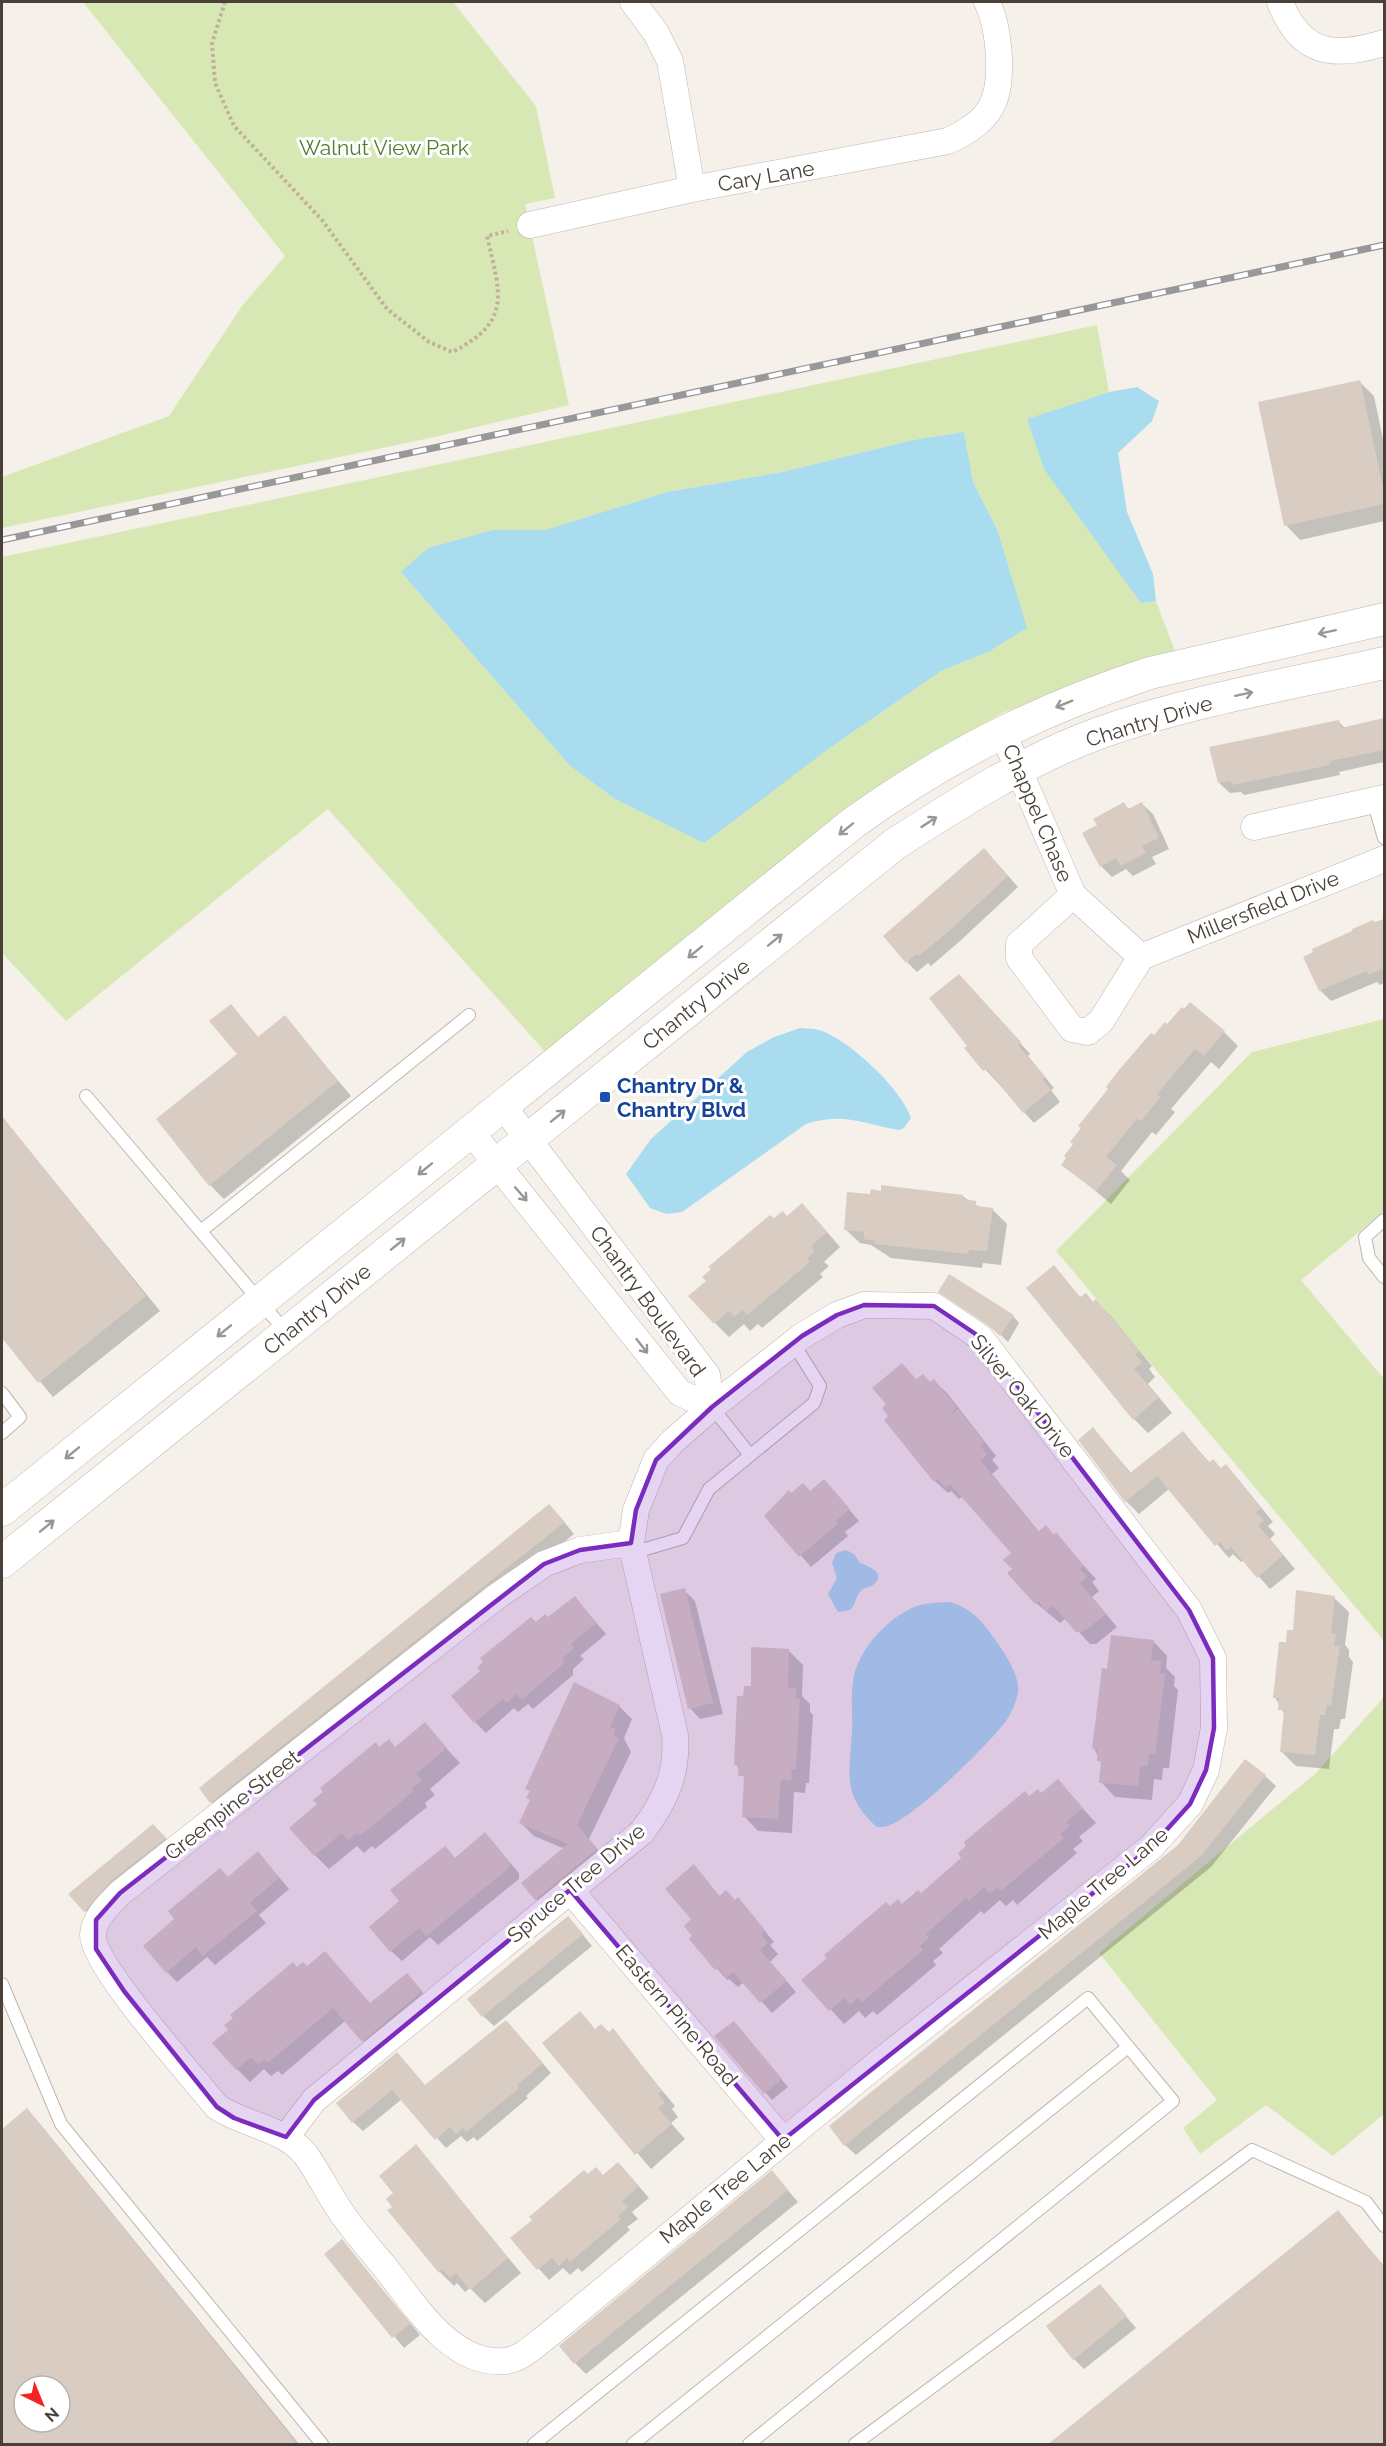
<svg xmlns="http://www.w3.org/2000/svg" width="1386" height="2446" viewBox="0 0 1386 2446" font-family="Raleway,sans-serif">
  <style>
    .green { fill: #d8e8b4; fill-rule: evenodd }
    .water { fill: #a9dcef }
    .shadow { fill: #0003; fill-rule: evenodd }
    .building { fill: #d9cdc3; fill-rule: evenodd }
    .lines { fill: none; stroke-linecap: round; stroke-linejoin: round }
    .service-casing { stroke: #c0b6ad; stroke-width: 14 }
    .minor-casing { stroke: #c0b6ad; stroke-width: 27 }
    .tertiary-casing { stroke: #c0b6ad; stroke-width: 33 }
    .path { stroke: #c2b09e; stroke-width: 4; stroke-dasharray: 3 3; stroke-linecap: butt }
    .service { stroke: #fff; stroke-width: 12 }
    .minor { stroke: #fff; stroke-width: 26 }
    .tertiary { stroke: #fff; stroke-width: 32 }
    .rail-casing { stroke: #989898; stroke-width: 7 }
    .rail { stroke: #fff; stroke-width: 4.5; stroke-dasharray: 14; stroke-linecap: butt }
    .oneway { stroke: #9b9692 }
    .marked { fill: #7b2cbf; fill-opacity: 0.2; stroke: #7b2cbf; stroke-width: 4.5; stroke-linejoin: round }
    .transit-dot { fill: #1a4fb4; stroke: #fff; stroke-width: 2 }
    .labels { text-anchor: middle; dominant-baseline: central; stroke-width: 6; stroke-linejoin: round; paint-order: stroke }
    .park-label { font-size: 21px; fill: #547a2c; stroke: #fff }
    .street-label { font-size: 21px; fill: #494038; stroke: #fff }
    .transit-label { font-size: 21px; font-weight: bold; fill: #164399; stroke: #fff; text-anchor: start }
  </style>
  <rect width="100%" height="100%" fill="#f5f0ea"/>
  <path class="green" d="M83,2H453L536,106L555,198L525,204L569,405L430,438L2,528V477L169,416L242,306L285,256Z
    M1097,325L1109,392L1028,419L1141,603L1156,601L1175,651L1002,713L895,776L548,1055L328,809L66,1021L2,953V557ZM964,432L973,482L997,529L988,652L941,671L827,750L615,799L570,766L402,572L428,548L492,530H545L667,492L782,472L913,440Z
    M1384,1019V1211L1301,1280L1384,1379V1641L1056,1251L1252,1052Z
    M1384,1697V2114L1333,2156L1266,2105L1200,2154L1183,2128L1217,2100L1099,1953L1316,1773Z"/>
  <path class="water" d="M1137,387L1159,401L1152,421L1118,453L1127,512L1153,574L1156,601L1141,603L1044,469L1027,419L1109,392Z
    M964,432L973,482L997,529L1027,628L988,652L941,671L827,750L704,843L615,799L570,766L401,572L428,548L492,530H545L667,492L782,472L913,440Z
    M800,1028C806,1029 813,1028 819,1030C847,1038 902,1089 911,1118L904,1128L899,1130C862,1124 845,1112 806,1124L682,1212L666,1214L650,1208L626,1174L651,1139L747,1052L774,1037Z
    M846,1550L854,1554L860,1563C868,1566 888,1573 873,1585C868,1588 864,1587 860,1592C855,1598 856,1604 850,1610L838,1612L828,1594L837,1578L832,1563L836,1553Z
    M949,1602C970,1607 982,1621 994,1638C1004,1652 1020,1675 1018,1692C1017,1701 1011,1714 1006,1721C987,1746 918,1814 890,1825C886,1827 881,1827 877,1827C841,1795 850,1774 852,1731C853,1712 850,1694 854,1676C860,1647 890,1616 917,1606C928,1603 939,1602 949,1602Z"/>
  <path class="shadow" d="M1360,382L1374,396L1384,444V521L1300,540L1286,525Z
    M1384,720V762L1339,772L1340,775L1244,795L1241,792L1230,793L1219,783L1339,722L1345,728Z
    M1124,804L1130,810L1142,804L1153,814L1169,849L1152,857L1156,864L1133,876L1126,869L1112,877L1101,866L1099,826Z
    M995,861L1018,887L960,941L931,966L928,963L917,972L907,962Z
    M1384,919V983L1380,985L1377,982L1331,1001L1320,990L1354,930Z
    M970,987L1030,1054L1028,1056L1054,1088L1051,1090L1060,1102L1034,1123L966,1048L969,1046Z
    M231,1006L259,1038L285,1017L351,1096L224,1199L210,1185L239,1054Z
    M1224,1032L1238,1046L1219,1069L1211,1062L1171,1109L1175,1112L1156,1135L1152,1132L1121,1171L1130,1180L1111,1204L1063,1164L1154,1037Z
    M2,1117L160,1311L53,1397L2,1336Z
    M962,1196L981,1208L992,1209L1007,1224L1001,1265L983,1263L982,1268L891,1258L871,1245L860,1243L845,1229Z
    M816,1219L840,1247L824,1262L829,1266L820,1274L823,1277L762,1328L758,1324L750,1331L744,1324L729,1337L715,1323L774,1220Z
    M1054,1267L1081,1298L1093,1303L1096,1301L1110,1315L1152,1366L1149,1369L1155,1377L1148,1384L1172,1413L1148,1433L1134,1419Z
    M940,1292L1013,1316L1019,1323L1008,1342L997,1331Z
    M917,1381L931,1383L934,1381L947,1393L996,1456L992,1460L999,1468L992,1474L1039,1532L1056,1535L1096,1579L1092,1582L1099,1591L1092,1597L1117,1627L1096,1644H1090L1066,1618L1060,1623L1036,1603L1014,1569V1553L963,1496L959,1499L951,1491L948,1493L935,1481Z
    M1093,1429L1132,1474L1183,1433L1210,1463L1222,1469L1225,1466L1238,1479L1273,1522L1268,1526L1275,1534L1270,1539L1295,1569L1270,1589L1244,1560L1241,1562L1233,1554L1229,1558L1169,1489L1139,1514L1126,1501Z
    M834,1492L859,1521L845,1532L848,1536L811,1567L766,1516L811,1493Z
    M560,1517L574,1534L222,1812L211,1802Z
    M684,1590L695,1601L723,1714L700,1719L690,1708Z
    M575,1598L606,1634L580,1656L584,1659L573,1669V1675L533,1709L528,1704L518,1712L514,1708L486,1733L475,1722L536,1624L549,1619Z
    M1334,1598L1349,1612L1345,1645L1349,1650V1657L1353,1662L1345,1719H1341L1339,1729H1334L1329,1769L1296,1766L1281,1751L1285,1715L1275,1697L1287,1644L1294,1631Z
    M1153,1641L1167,1656L1166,1668L1175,1677L1174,1686L1178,1690L1169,1768H1163L1162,1780L1154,1779L1152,1800L1115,1797L1101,1782L1102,1765L1094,1748L1109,1670Z
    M789,1651L803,1665L802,1696L810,1704V1712L813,1715L809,1783H806L805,1793L794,1792L792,1833L758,1831L744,1816L746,1781L736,1764L745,1698Z
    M619,1706L632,1719L624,1738L631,1752L589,1839L609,1863L549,1912L536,1899L565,1849L534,1836L521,1823L531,1801V1792L527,1788Z
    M424,1724L460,1763L430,1789L435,1795L425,1803L427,1807L375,1849L372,1846L364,1853L357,1846L329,1869L315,1855L380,1748H396Z
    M1265,1776L1276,1786L1211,1867L856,2155L845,2145Z
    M1058,1781L1096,1823L1079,1837L1083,1841L1073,1849L1077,1853L1017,1905L1013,1900L1006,1906L1000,1900L984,1914L981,1911L939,1949L943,1953L933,1961L936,1965L877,2015L873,2011L865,2018L859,2011L844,2024L804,1980L890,1908L902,1905L921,1895L1030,1798L1042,1795Z
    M485,1834L519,1873V1879L438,1945L430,1937L402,1961L391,1951L401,1902Z
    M164,1836L175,1850L95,1922L71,1894Z
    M268,1864L289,1889L259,1915L266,1923L215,1965L207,1957L177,1982L167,1972L228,1878Z
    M704,1877L720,1897L736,1902L738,1899L774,1942L770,1945L778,1954L770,1962L796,1992L772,2013L744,1982L738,1987L729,1979L727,1980L691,1939L694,1936L693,1919Z
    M578,1929L592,1946L494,2026L483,2016Z
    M307,1968L371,2004L407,1975L434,2005L375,2053L345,2021L282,2075L278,2071L271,2076L264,2069L250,2082L237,2069L297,1969Z
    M596,2030L609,2034L613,2031L675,2106L672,2109L678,2117L671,2123L685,2139L651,2169L544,2043Z
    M740,2030L788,2087L772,2100L717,2037Z
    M515,2031L551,2073L526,2096L528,2098L477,2141L474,2137L467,2142L461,2136L446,2148L402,2099L363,2131L353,2122L397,2054L426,2087Z
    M27,2110L41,2125L299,2444H2V2131ZM24,2386H60V2422H24Z
    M416,2147L521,2273L485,2303L470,2288L465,2292L457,2283L454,2286L440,2272L394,2207L395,2193Z
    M772,2172L798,2202L586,2374L575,2363Z
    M629,2175L649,2198L632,2212L638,2219L627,2227L630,2230L582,2272L578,2268L570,2275L563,2268L549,2280L512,2238L588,2176Z
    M1338,2212L1384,2266V2444H1050Z
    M342,2241L420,2335L404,2348L326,2254Z
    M1100,2286L1136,2328L1084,2369L1074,2359Z"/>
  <path class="building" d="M1360,380L1384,492V504L1284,526L1258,402Z
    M1384,718V750L1330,761V765L1301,771L1232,785L1231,781L1218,783L1209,747L1339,720L1341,728Z
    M1124,802L1128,809L1142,802L1159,838L1142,846L1146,853L1121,866L1116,858L1100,867L1082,833L1097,825L1093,819Z
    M984,848L1008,876L949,931L919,956L916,954L906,963L883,936Z
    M1384,919V968L1368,975L1367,971L1319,991L1303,957L1313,952L1312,949L1352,931V929L1373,920L1375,923Z
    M959,974L1021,1042L1018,1045L1045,1077L1042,1079L1051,1090L1023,1113L987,1069L983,1071L964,1048L967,1046L929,998Z
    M1190,1002L1225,1031L1204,1056L1195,1049L1157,1094L1161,1097L1141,1121L1137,1119L1106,1157L1117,1165L1096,1191L1061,1165L1066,1158L1064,1156L1073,1144L1070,1142L1081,1128L1078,1126L1108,1089L1106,1087L1119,1070L1151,1033L1154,1035L1165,1022L1167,1024L1182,1007L1184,1009Z
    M231,1004L258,1037L285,1015L338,1081L209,1186L156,1119L237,1054L209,1021Z
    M2,1116L146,1296L38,1383L2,1338Z
    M881,1185L963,1195V1199L976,1201V1206L993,1208L987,1251L969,1250L968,1254L875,1244V1241L864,1239V1232L844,1230L847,1192L870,1194L871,1189L881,1191Z
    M802,1203L827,1232L811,1246L815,1251L807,1259L810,1262L747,1315L743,1310L734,1317L729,1311L714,1324L688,1296L706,1281L702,1277L711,1269L708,1267L770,1215L774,1218L783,1211L787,1216Z
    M1054,1265L1080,1297L1086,1293L1093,1302L1096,1299L1139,1351L1135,1354L1142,1362L1134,1369L1159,1397L1133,1420L1026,1288Z
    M949,1274L1014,1315L1000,1336L988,1325L938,1292Z
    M902,1363L916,1379L923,1374L930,1382L934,1379L956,1407L951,1415L958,1409L985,1443L981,1446L987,1455L981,1461L1038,1532L1046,1525L1054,1535L1056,1532L1084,1566L1080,1569L1087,1577L1080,1583L1106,1614L1083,1632H1076L1053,1606L1046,1611L1038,1601L1035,1604L1007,1573L1012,1569L1003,1560L1011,1553L950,1484L945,1488L938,1479L934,1482L884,1420L888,1416L882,1408L886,1404L872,1388Z
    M1093,1427L1130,1473L1183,1431L1209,1463L1213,1459L1221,1468L1226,1464L1261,1508L1256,1512L1264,1521L1258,1525L1283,1555L1257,1578L1231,1547L1227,1551L1220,1542L1215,1546L1157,1476L1125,1502L1078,1440Z
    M824,1479L850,1509L836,1521L838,1524L799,1557L764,1516L789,1490L791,1493L803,1483L810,1491Z
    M549,1504L565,1522L210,1803L199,1788Z
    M685,1588L713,1703L688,1709L660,1594Z
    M1296,1590L1335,1596L1331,1633L1336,1634L1334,1646H1340L1331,1706L1327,1705L1325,1715H1320L1315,1755L1280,1752L1284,1710H1278L1279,1698H1273L1279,1642H1286L1287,1630H1293Z
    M575,1596L596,1623L571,1644L574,1648L563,1658V1664L522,1700L517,1694L507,1703L503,1699L474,1723L451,1696L480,1671L477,1668L483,1662L480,1658L531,1617L536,1622L545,1614L548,1617Z
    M1111,1635L1154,1640L1151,1660L1161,1661L1160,1674H1165L1155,1755L1149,1754L1148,1766H1140L1138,1786L1099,1783L1101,1761H1097V1749H1092L1102,1668L1107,1669Z
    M751,1647L789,1649L788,1688H796V1699H800L796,1769H792L791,1780L781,1779L778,1819L742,1817L744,1776H738L739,1765H734L737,1696H743L744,1686H751Z
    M574,1682L620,1705L610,1727L616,1729L614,1736L619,1738L577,1825L597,1849L535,1900L521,1883L568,1844L519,1823L530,1800L526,1798L530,1791L525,1789Z
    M425,1722L447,1748L416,1774L422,1780L411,1788L414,1791L360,1836L357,1833L348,1840L342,1833L314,1856L289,1828L317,1804L313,1800L323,1792L320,1788L376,1742L379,1747L389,1739L395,1747Z
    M1245,1759L1266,1775L1201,1856L844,2146L829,2126L1178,1845Z
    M1058,1779L1083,1808L1066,1822L1070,1826L1060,1834L1064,1838L1001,1891L998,1887L990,1893L984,1887L969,1901L966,1898L926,1934L929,1938L920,1946L923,1950L862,2002L858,1998L850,2005L844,1998L829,2011L801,1980L827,1958L824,1955L886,1902L890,1906L898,1899L902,1904L918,1890L921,1893L961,1858L958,1853L966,1846L964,1842L1025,1791L1029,1796L1038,1789L1041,1793Z
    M153,1824L166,1838L111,1881L84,1912L68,1894Z
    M485,1832L509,1861V1868L426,1936L419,1928L390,1952L369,1927L399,1901L390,1890L445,1846L455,1858Z
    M258,1851L279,1878L250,1903L257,1911L203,1956L196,1947L166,1973L143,1946L174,1919L168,1911L220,1868L228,1877Z
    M694,1864L719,1896L726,1890L735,1900L738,1897L765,1930L761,1934L768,1943L760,1950L787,1981L760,2003L733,1972L726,1978L718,1968L715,1970L689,1939L692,1936L684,1926L691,1919L665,1889Z
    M568,1916L583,1934L482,2017L467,1999Z
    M325,1951L370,2003L407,1973L422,1991L362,2042L333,2008L268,2063L265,2059L258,2065L251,2057L236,2070L212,2043L228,2030L224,2025L233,2018L230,2015L293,1962L297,1967L303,1962L307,1966Z
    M580,2011L595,2029L601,2024L609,2032L613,2028L662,2091L658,2094L665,2103L658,2108L672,2124L635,2155L542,2043Z
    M506,2020L543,2063L517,2085L519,2088L466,2132L463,2128L456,2134L450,2127L435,2140L392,2090L352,2123L336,2103L397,2052L425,2085Z
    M734,2021L782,2079L764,2094L714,2036Z
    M27,2108L298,2445H2V2129ZM24,2386H60V2422H24Z
    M416,2144L508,2258L470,2290L456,2273L450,2278L442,2269L439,2273L387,2210L392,2207L386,2199L393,2193L379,2176Z
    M618,2162L639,2186L622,2201L628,2207L618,2216L621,2219L570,2262L567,2258L559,2266L552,2258L537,2270L510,2238L532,2220L529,2217L584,2170L588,2174L596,2167L603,2175Z
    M772,2170L788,2190L574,2364L559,2346Z
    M1338,2210L1384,2267V2445H1047Z
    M342,2239L410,2324L392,2338L324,2254Z
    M1100,2284L1127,2316L1073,2360L1046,2326Z"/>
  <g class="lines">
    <g class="service-casing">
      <path id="service" d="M1373,800L1384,838
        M86,1096L286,1332
        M1384,1220L1365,1237L1369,1258L1384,1277
        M201,1231L469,1015
        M2,1393L20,1417L2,1433
        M712,1407L750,1455
        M632,1553L683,1538L709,1489L814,1403L820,1386L793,1343
        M2,1984L61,2124L322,2444
        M534,2444L1088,1998L1173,2101L749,2444
        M633,2444L1128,2047
        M855,2444L1252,2150L1366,2202L1384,2226"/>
    </g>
    <g class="minor-casing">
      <path id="minor" d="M633,2L656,33L670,61L692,189
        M1280,2C1301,56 1335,58 1384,43
        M530,225L692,189L948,141C964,134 983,122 991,107C1005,82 999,26 987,2
        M1002,731L1073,895L1141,957L1101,1021L1088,1032L1072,1029L1019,958V944L1073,895
        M1254,827L1384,798
        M1141,957L1384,859
        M503,1106L707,1375L712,1407
        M471,1132L680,1393L712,1407
        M570,1890L783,2140
        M286,2137L314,2100L642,1832C665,1801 678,1774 675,1735L631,1543L636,1510L656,1460L672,1442L712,1407L802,1336L837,1315L864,1305L934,1306L980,1337L1189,1610L1213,1658L1214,1728L1206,1770L1190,1804L1151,1847L877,2064L551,2333C537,2343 523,2359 505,2361C450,2366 413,2302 384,2266C369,2248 354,2231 341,2212C328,2193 318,2172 305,2154C284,2128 244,2125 217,2107C194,2078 92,1965 93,1935C94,1917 109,1905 120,1893L496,1597L544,1564L580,1550L631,1543"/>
    </g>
    <g class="tertiary-casing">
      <path id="tertiary" d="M2,1510L853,823C948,755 1038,710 1150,673L1384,619
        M2,1562L895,844C960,802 1029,758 1102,732C1193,700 1290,684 1384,663"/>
    </g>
    <path class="path" d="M225,2L212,43L215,83L234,126L322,220L387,309L429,342L452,352C513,322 500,293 487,236L508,231"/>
    <use href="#service" class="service"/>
    <use href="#minor" class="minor"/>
    <use href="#tertiary" class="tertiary"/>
    <g class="rail-casing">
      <path id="rail" d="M2,540L1384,245"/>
    </g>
    <use href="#rail" class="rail"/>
  </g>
  <defs><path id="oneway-shaft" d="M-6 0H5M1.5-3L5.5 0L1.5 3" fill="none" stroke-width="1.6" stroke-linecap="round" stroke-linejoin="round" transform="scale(1.5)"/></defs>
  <g class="oneway">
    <use href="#oneway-shaft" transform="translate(1327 632) rotate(168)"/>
    <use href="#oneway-shaft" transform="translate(1244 694) rotate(-12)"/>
    <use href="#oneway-shaft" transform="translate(1064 704) rotate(158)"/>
    <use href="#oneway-shaft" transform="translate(929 822) rotate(-33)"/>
    <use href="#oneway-shaft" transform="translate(846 829) rotate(141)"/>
    <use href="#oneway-shaft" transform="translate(775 940) rotate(-39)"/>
    <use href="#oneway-shaft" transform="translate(695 952) rotate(141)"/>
    <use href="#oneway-shaft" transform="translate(558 1116) rotate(-39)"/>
    <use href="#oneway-shaft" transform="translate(425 1169) rotate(141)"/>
    <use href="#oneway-shaft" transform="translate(521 1194) rotate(49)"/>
    <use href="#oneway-shaft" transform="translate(398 1244) rotate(-39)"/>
    <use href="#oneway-shaft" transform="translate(224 1331) rotate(141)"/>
    <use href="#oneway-shaft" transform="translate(642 1346) rotate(52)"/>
    <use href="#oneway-shaft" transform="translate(72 1453) rotate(141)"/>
    <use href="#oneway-shaft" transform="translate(47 1526) rotate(-39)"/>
  </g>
  <path class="marked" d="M864,1305L934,1306L980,1337L1189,1610L1213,1658L1214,1728L1206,1770L1190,1804L1151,1847L783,2140L570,1890L314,2100L286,2137L234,2118L217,2107L124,1991L96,1949V1920L120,1893L544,1564L580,1550L631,1543L636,1510L656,1460L712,1407L802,1336L837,1315Z"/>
  <rect class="transit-dot" x="599" y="1091" width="12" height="12" rx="3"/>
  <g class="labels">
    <g class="park-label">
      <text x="384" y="147">Walnut View Park</text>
    </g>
    <g class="street-label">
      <text transform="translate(766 176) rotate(-10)">Cary Lane</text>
      <text transform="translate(1149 721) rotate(-17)">Chantry Drive</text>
      <text transform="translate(1038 813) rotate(67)">Chappel Chase</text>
      <text transform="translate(1263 907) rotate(-22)">Millersfield Drive</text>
      <text transform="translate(696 1004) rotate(-39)">Chantry Drive</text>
      <text transform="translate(648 1301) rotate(54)">Chantry Boulevard</text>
      <text transform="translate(317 1309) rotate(-39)">Chantry Drive</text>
      <text transform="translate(1023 1396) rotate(51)">Silver Oak Drive</text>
      <text transform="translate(232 1805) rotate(-38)">Greenpine Street</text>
      <text transform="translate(576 1883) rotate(-40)">Spruce Tree Drive</text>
      <text transform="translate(1103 1883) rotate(-40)">Maple Tree Lane</text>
      <text transform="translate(677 2015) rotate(50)">Eastern Pine Road</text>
      <text transform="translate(725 2188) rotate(-39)">Maple Tree Lane</text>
    </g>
    <g class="transit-label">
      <text x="617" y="1085">Chantry Dr &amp;<tspan x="617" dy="24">Chantry Blvd</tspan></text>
    </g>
  </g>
  <rect width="1386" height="2446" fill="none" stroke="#494038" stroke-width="6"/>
  <g transform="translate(42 2404) rotate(137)"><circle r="28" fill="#ffffff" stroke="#b6b3af" stroke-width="1.5"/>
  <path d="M0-4.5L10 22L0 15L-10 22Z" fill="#f52321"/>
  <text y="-9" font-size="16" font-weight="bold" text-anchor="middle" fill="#494038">N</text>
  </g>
</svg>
